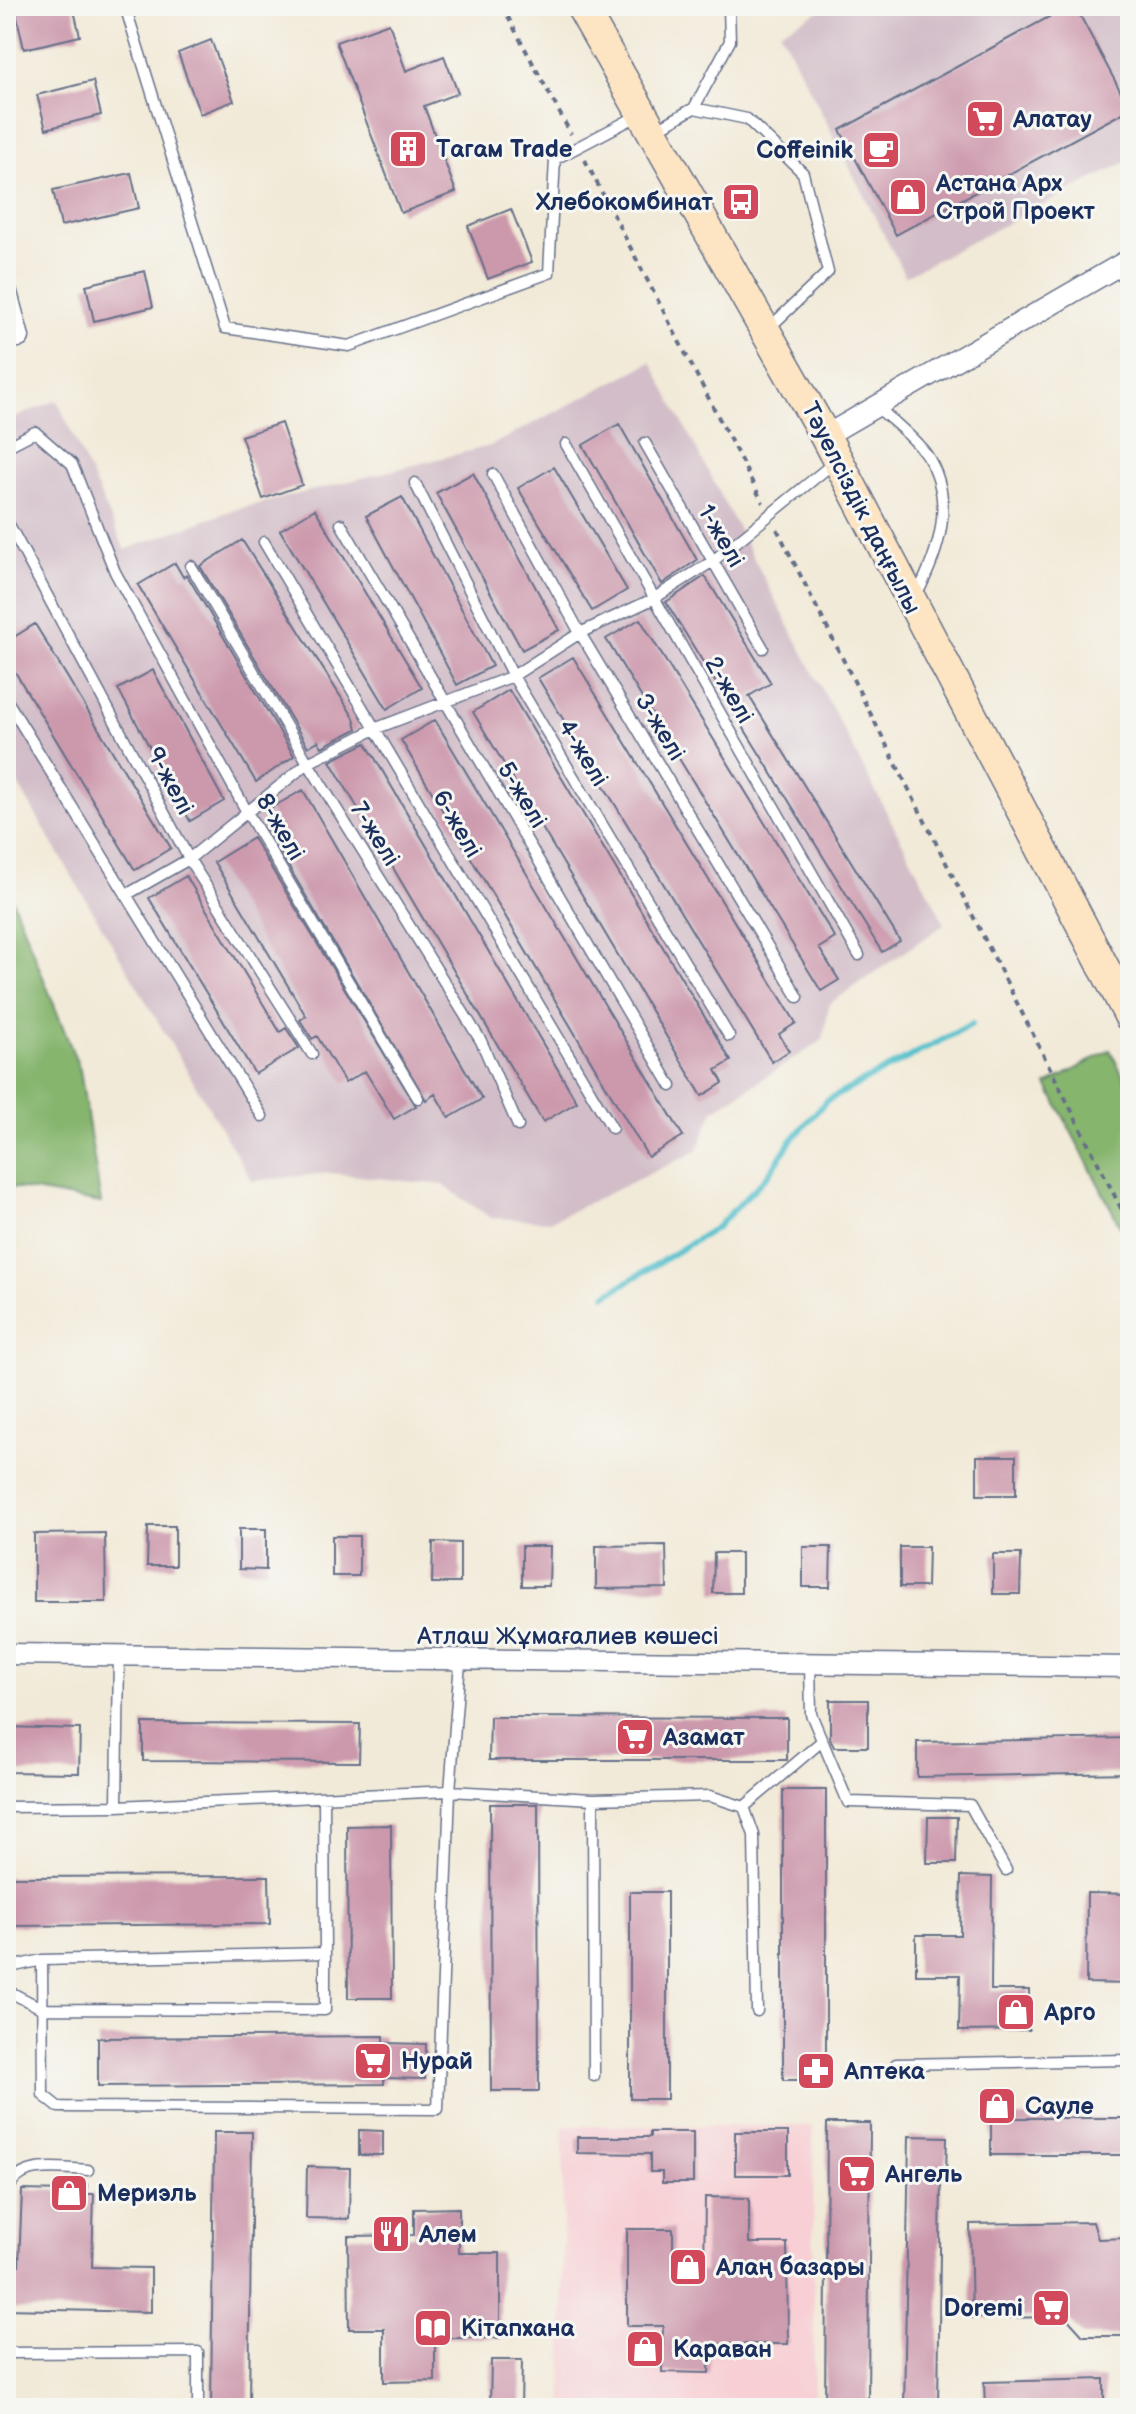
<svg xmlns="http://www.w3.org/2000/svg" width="1136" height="2414" viewBox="0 0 1136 2414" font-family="'Balsamiq Sans',sans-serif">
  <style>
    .built { fill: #f7cfd4 }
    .industrial { fill: #d2bdc8 }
    .forest { fill: #86b56e; stroke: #507266; stroke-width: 2 }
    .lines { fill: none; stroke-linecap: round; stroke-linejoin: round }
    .stream { stroke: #53c0cc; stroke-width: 6 }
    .building { fill: #cc98ac }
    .lane-casing { stroke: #667089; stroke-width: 13 }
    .street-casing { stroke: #667089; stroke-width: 23 }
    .secondary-casing { stroke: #667089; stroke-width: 33 }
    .path { stroke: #667089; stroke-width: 4; stroke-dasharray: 6 6; stroke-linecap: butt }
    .lane { stroke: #fff; stroke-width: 10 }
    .street { stroke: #fff; stroke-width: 20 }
    .secondary { stroke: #fde5c4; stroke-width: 30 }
    .labels { text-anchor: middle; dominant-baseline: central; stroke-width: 6; stroke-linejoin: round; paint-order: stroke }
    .poi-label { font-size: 24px; font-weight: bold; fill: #1b2f5e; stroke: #f6f6f2; text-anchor: start }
    .street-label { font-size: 24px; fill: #1b2f5e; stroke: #f6f6f2 }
  </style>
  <rect width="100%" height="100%" fill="#f6f6f2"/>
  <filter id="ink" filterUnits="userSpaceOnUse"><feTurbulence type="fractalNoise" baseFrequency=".0125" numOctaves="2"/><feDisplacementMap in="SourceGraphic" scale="16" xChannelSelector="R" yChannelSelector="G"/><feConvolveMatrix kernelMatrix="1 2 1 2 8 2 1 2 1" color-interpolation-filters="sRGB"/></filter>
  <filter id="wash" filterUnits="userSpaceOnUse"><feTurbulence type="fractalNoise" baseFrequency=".006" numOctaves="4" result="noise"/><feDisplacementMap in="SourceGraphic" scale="32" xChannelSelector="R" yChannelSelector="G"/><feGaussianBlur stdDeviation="1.8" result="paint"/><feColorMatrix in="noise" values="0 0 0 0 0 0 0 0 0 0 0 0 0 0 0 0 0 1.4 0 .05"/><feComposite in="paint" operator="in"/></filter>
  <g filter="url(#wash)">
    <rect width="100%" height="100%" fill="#f2ead8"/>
    <path class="built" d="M563,2126H813L814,2408H563Z"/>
    <path class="industrial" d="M829,6H1130V160L905,276L780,31Z
      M651,362L945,924L829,1004L823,1040L714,1110L697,1151L551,1221L491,1218L443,1185L330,1173L252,1181L6,764V421L57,400L125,550L230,511L490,446Z"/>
    <path class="forest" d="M6,884L80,1070L101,1203L6,1186Z
      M1110,1050L1130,1089V1245L1047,1085Z"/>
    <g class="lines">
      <path class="stream" d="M606,1295L717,1227L769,1174L790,1142L826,1101L972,1024"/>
    </g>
    <g id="blocks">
      <path class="building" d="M44,6H73L80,36L24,49L16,13Z
        M1069,6H1075L1130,109L896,235L840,130Z
        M389,23L406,71L444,56L458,93L424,106L456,192L401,213L336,42Z
        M211,40L234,101L200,114L178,53Z
        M93,81L101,115L46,129L37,95Z
        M131,173L139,208L61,226L53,190Z
        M511,209L532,262L488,279L468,226Z
        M145,271L153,307L94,321L86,285Z
        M281,423L302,485L263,499L241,436Z
        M619,424L697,560L662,584L583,445Z
        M554,467L627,590L592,611L518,488Z
        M473,473L559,630L522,650L436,493Z
        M402,497L492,666L457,685L366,516Z
        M315,509L422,688L387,709L280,530Z
        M242,540L354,718L357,729L322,747L318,741L308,747L200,566Z
        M175,563L183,577L187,575L294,756L256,782L138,585Z
        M705,576L771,683L749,696L900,941L882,952L666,602Z
        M640,619L835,938L819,948L839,980L821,991L606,639Z
        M35,624L171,848L135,870L6,657V642Z
        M573,657L796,1023L779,1034L789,1051L772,1062L538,678Z
        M153,670L224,801L190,821L118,689Z
        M509,690L731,1061L716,1070L723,1083L702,1096L473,712Z
        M435,720L683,1136L648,1157L401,740Z
        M366,743L577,1102L543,1122L330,761Z
        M303,790L482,1099L449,1118L435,1094L426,1100L267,830L278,824L269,809Z
        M253,838L416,1106L394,1119L365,1071L345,1083L317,1036L312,1039L300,1020L306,1016L214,862Z
        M186,876L280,1032L286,1028L299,1048L255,1074L149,898Z
        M977,1456H1016V1495H977Z
        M148,1526H175V1566H147Z
        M239,1529H266V1570L239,1569Z
        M105,1533L106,1602H34V1534Z
        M332,1536H359V1576H332Z
        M433,1542L460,1543V1583H432Z
        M666,1545L667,1588L596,1589V1546Z
        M522,1546H550L549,1586H522Z
        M803,1547H831L830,1587H803Z
        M900,1547H928L927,1587H900Z
        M714,1553H741V1593H713Z
        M993,1554H1021L1020,1594H993Z
        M830,1700H868V1747H834L830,1738Z
        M490,1717L787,1718V1760H489Z
        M143,1723L360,1724L359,1762L143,1761Z
        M6,1727L80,1729L79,1773L6,1772Z
        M1130,1738V1773L917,1777V1742Z
        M783,1790H826V2080H783Z
        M490,1804H538L539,2091H491Z
        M928,1817H957L956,1863H927Z
        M391,1825L392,1998H348L347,1826Z
        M269,1876L270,1924L6,1926V1877Z
        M961,1876L992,1877L991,1990H1029V2030L959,2031L960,1975H916V1935H960Z
        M630,1892H667V2099H630Z
        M1087,1893L1130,1894V1984L1086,1983Z
        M384,2036V2043L426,2044L425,2079L384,2078V2084L98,2086V2038Z
        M991,2118H1130V2155H991Z
        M827,2123H870L868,2408H825Z
        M359,2130L383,2131V2155H359Z
        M214,2132H252L249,2408H211Z
        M650,2132H693V2183H662V2172H650V2154L577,2153V2137H650Z
        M735,2132H788V2175H735Z
        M909,2136L947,2137L946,2173H941L938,2408H904Z
        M307,2167L350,2168L349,2219L306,2218Z
        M66,2183L87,2184V2194H94L92,2267L151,2268V2312L6,2309V2265H19L22,2190L66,2191Z
        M705,2197L749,2198V2243H787L788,2344H710L709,2373L662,2372L663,2326H627V2229H673V2272H704Z
        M459,2208V2253H500V2338H435V2381L384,2382V2329H349L348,2236L414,2235V2209Z
        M1093,2222L1098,2239L1130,2238V2336H1083L1066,2317L972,2318L970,2224Z
        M491,2360H522L521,2408H490Z
        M1104,2379V2408H985L984,2382Z"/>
    </g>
  </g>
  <g filter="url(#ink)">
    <use href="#blocks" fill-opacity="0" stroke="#667089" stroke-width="2"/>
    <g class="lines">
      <g class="lane-casing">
        <path id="lane" d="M125,6L225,328L349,346L549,273L555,159L641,114
          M694,108L747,119L803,173L828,272L767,330
          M654,131L694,108L730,41L729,6
          M875,405C891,420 913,436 926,454C957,500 939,552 916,596
          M645,443L763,648
          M566,444L859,955
          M6,447L35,432L72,464L115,572L247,812L418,1098
          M493,474L580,633L798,997
          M415,483L513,676L729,1036
          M6,519L189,859L312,1054
          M341,524L671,1086
          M264,542L612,1128
          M191,566L308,763L481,1041L518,1126
          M6,699L262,1116
          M126,895L189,859L308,763L377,728L513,676L580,633L653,599L713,561L836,461
          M119,1655L117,1806L450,1791L593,1799
          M810,1663L811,1714L848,1802L970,1805L1006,1870
          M6,1807L117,1806
          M744,1807L822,1741
          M42,1960L43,2095L58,2107L438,2109L450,1791L460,1662
          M6,1968L42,1960L325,1953L324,1797
          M6,1990L43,2009L325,2010V1953
          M896,2064L1130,2060
          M594,2076L593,1799L710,1796L744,1807L754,1835L757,2011
          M6,2196C16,2159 57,2169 88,2170
          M6,2353L198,2352V2408"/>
      </g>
      <g class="street-casing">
        <path id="street" d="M6,289L19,337
          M825,436L1130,259
          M6,1654L1130,1667"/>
      </g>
      <g class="secondary-casing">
        <path id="secondary" d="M581,6L825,436L1130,1017"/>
      </g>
      <path class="path" d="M502,6L571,134
        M585,160L763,503
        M777,529L1130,1226"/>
      <use href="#lane" class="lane"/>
      <use href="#street" class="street"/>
      <use href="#secondary" class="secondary"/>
    </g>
  </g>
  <defs>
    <g id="supermarket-square" transform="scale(2)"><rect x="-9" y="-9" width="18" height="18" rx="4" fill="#d1495b" stroke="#f6f6f2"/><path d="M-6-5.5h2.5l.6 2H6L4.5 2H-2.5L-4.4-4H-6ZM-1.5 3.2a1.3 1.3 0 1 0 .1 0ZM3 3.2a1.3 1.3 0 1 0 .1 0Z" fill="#fff"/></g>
    <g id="building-square" transform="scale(2)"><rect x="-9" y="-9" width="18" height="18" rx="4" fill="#d1495b" stroke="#f6f6f2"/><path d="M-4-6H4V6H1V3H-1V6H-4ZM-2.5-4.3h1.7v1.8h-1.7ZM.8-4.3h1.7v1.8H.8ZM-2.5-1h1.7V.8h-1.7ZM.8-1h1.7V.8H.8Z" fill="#fff"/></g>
    <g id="cafe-square" transform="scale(2)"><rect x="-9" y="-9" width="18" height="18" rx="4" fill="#d1495b" stroke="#f6f6f2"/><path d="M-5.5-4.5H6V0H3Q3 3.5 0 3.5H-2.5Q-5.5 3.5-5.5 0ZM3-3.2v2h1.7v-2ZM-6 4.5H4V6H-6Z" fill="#fff"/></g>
    <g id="shop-square" transform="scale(2)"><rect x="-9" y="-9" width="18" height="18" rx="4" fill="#d1495b" stroke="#f6f6f2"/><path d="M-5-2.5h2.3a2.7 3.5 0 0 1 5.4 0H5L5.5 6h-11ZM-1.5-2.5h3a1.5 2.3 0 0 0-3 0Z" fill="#fff"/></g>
    <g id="bus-square" transform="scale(2)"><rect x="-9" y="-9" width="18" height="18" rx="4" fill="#d1495b" stroke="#f6f6f2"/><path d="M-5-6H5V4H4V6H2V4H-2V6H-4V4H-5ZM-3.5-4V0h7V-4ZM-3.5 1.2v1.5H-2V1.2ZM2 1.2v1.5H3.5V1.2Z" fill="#fff"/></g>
    <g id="pharmacy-square" transform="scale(2)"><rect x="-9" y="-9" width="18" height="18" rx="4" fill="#d1495b" stroke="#f6f6f2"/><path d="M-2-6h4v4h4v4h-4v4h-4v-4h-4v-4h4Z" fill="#fff"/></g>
    <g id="restaurant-square" transform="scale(2)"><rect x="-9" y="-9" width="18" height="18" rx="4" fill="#d1495b" stroke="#f6f6f2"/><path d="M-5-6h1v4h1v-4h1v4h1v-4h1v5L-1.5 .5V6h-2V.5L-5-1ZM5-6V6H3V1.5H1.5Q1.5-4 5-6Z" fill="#fff"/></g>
    <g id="library-square" transform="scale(2)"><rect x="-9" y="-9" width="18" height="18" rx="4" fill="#d1495b" stroke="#f6f6f2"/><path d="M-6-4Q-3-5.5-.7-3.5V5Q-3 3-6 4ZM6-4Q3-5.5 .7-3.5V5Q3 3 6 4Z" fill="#fff"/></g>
  </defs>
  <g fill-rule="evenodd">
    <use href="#supermarket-square" x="985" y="119"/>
    <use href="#building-square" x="408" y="149"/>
    <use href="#cafe-square" x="881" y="150"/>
    <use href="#shop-square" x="908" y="197"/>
    <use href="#bus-square" x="741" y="202"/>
    <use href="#supermarket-square" x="635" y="1737"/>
    <use href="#shop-square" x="1016" y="2012"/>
    <use href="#supermarket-square" x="373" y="2061"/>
    <use href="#pharmacy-square" x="816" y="2071"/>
    <use href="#shop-square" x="997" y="2106"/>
    <use href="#supermarket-square" x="857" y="2174"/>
    <use href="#shop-square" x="69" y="2193"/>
    <use href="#restaurant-square" x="391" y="2234"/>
    <use href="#shop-square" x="688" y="2267"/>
    <use href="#supermarket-square" x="1051" y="2308"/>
    <use href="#library-square" x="433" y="2328"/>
    <use href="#shop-square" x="645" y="2349"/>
  </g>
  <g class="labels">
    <g class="poi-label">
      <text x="1013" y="119">Алатау</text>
      <text x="436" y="149">Тагам Trade</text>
      <text x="853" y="150" text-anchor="end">Coffeinik</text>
      <text x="936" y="183">Астана Арх<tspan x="936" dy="28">Строй Проект</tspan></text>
      <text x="713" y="202" text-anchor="end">Хлебокомбинат</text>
      <text x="663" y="1737">Азамат</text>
      <text x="1044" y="2012">Арго</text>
      <text x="401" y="2061">Нурай</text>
      <text x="844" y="2071">Аптека</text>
      <text x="1025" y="2106">Сауле</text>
      <text x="885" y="2174">Ангель</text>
      <text x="97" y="2193">Мериэль</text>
      <text x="419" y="2234">Алем</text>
      <text x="716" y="2267">Алаң базары</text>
      <text x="1023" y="2308" text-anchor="end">Doremi</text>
      <text x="461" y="2328">Кітапxана</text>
      <text x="673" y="2349">Караван</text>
    </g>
    <g class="street-label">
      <text transform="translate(861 508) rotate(63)">Тәуелсіздік даңғылы</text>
      <text transform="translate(721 536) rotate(60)">1-желі</text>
      <text transform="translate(729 690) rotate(60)">2-желі</text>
      <text transform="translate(660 727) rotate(59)">3-желі</text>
      <text transform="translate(583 753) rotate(59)">4-желі</text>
      <text transform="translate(170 781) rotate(62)">9-желі</text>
      <text transform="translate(522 795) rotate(59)">5-желі</text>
      <text transform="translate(457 824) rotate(60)">6-желі</text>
      <text transform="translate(280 827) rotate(60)">8-желі</text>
      <text transform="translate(375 834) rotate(58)">7-желі</text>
      <text x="568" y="1636">Атлаш Жұмағалиев көшесі</text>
    </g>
  </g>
  <rect width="1136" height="2414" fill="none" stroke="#f6f6f2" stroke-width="32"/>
</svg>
